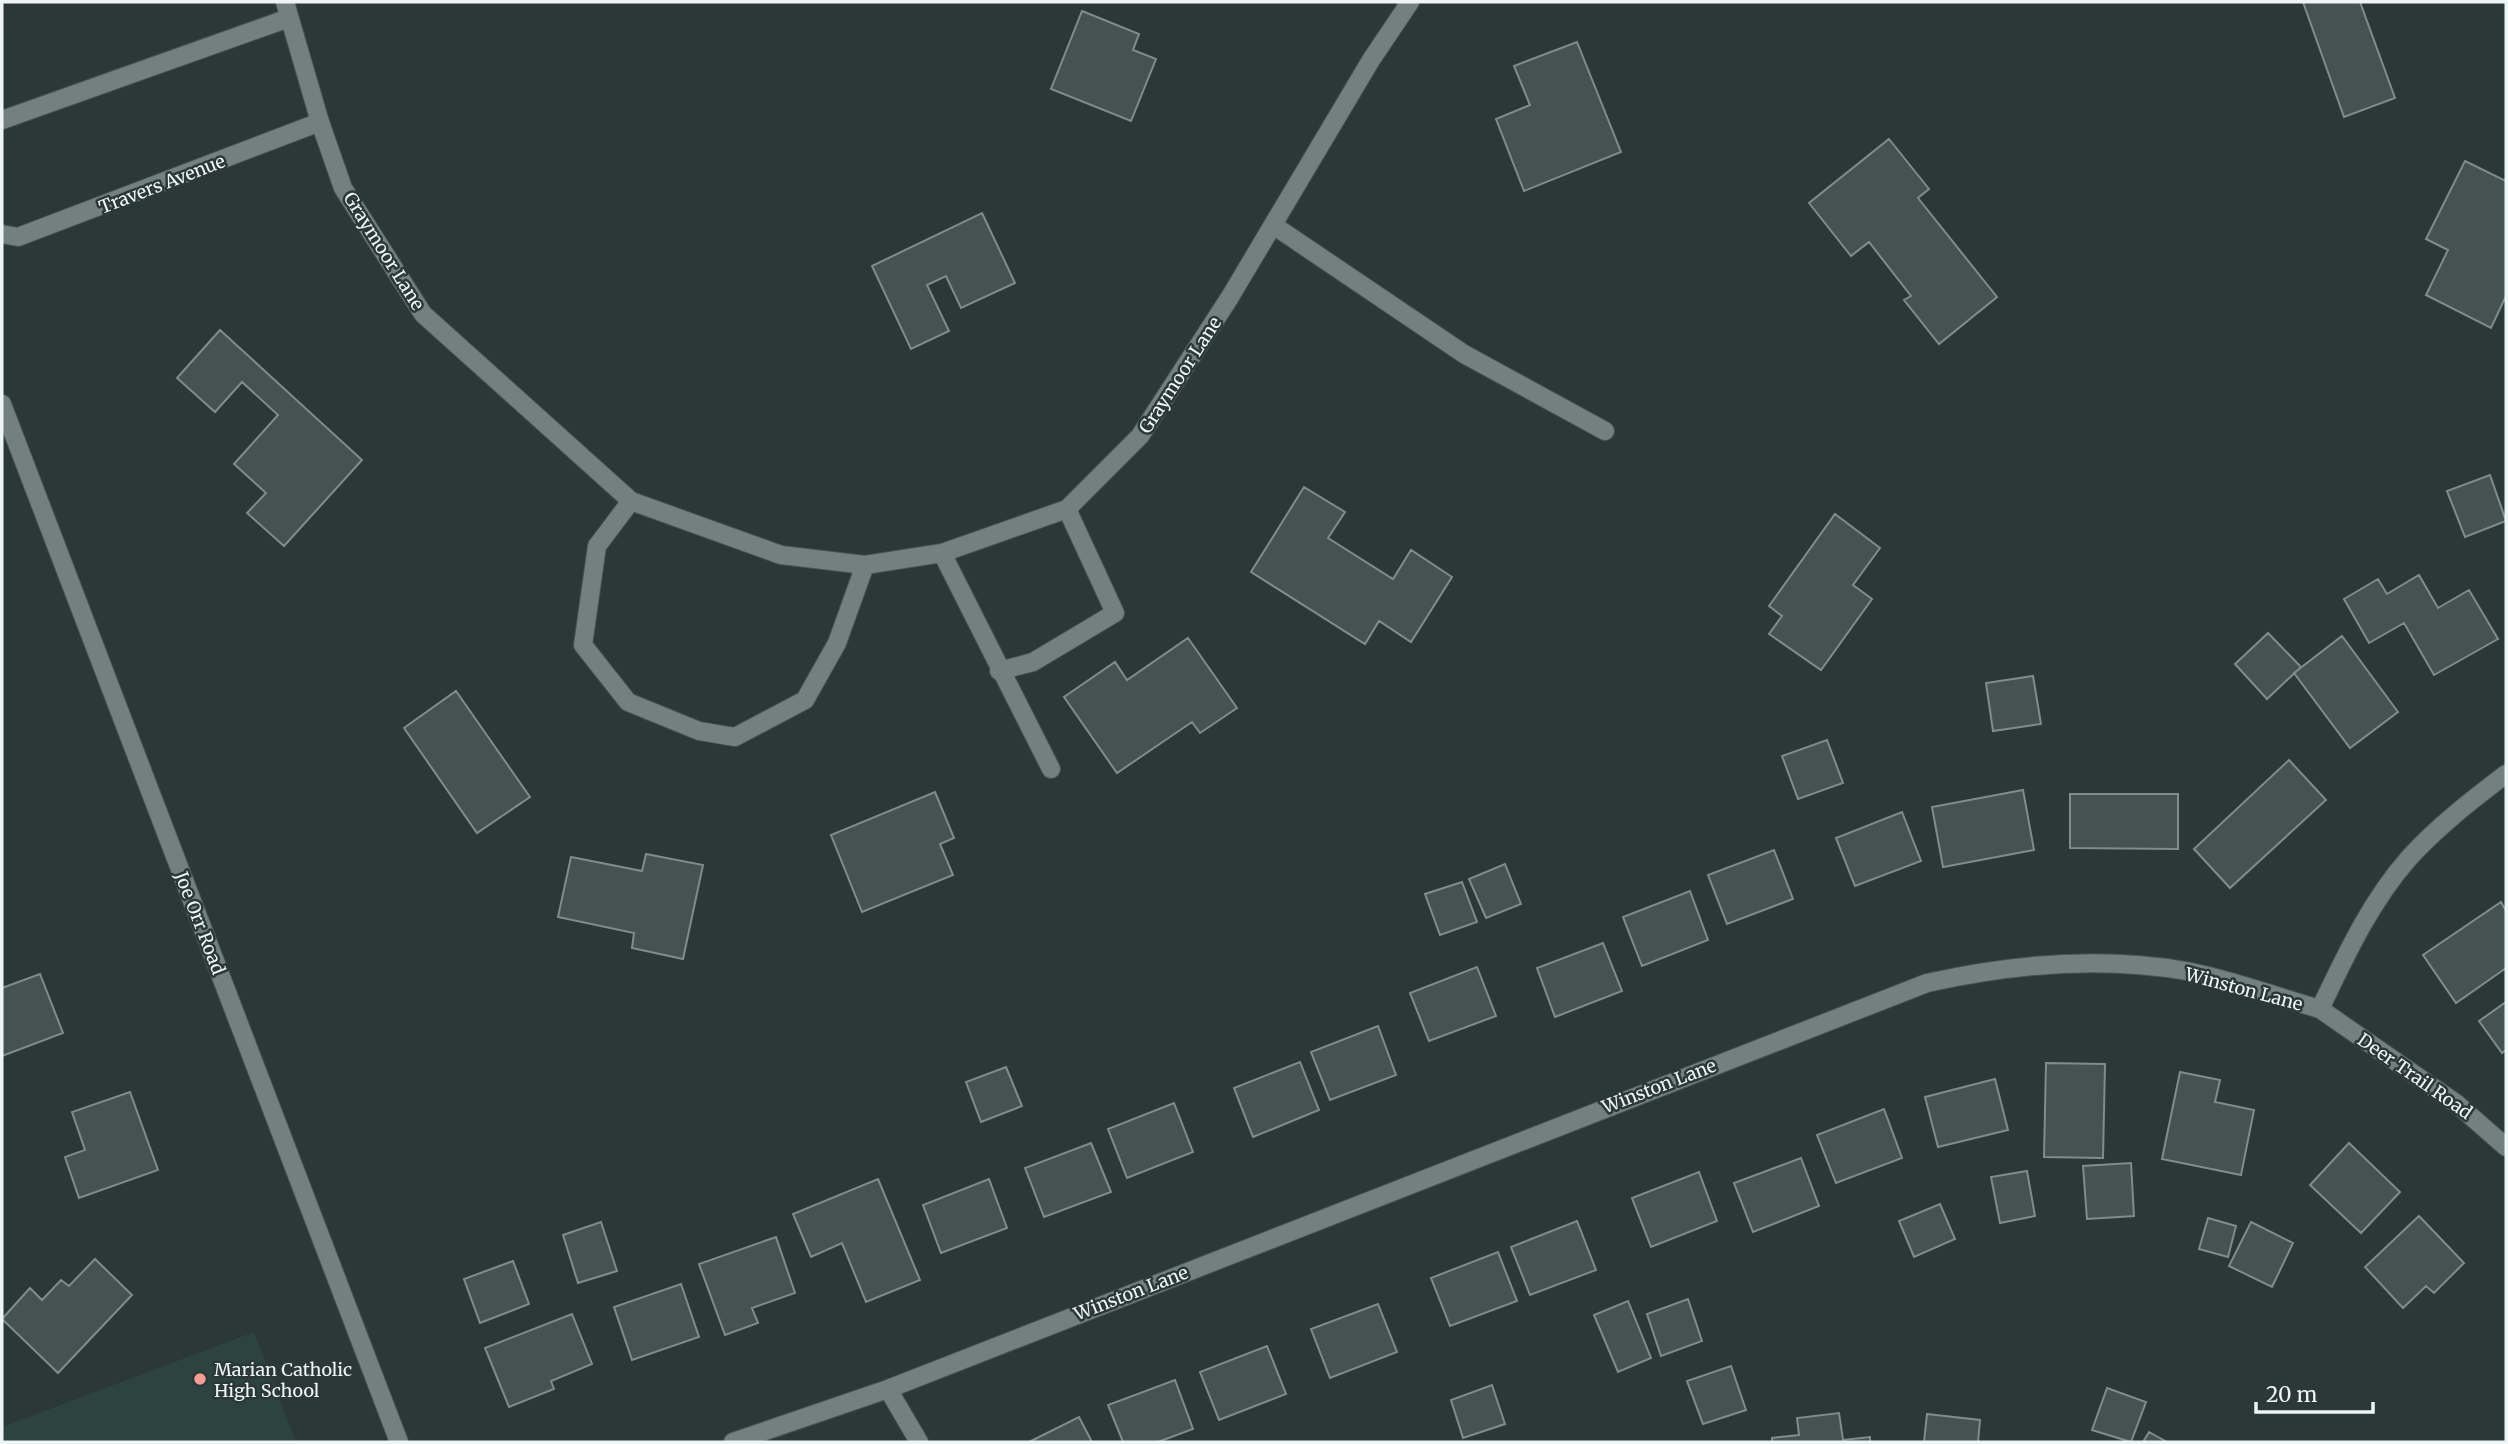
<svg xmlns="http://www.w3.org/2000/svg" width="2508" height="1444" viewBox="0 0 2508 1444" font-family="Merriweather,serif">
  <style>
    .built { fill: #2d4340 }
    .building { fill: #445250; stroke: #7e8d8a; stroke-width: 2 }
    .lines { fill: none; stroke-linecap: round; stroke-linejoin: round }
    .minor-casing { stroke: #485351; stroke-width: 20 }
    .minor { stroke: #72807e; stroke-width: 18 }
    .poi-dot { fill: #f59c93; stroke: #2b3836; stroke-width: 2.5 }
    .labels { text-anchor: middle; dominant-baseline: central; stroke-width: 5; stroke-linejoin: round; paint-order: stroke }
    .street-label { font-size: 18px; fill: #eef6f5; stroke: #2b3836 }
    .poi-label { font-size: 18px; fill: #eef6f5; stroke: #2b3836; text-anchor: start }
  </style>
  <rect width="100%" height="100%" fill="#2b3836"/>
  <path class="built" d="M254,1332L296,1442H2V1427Z"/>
  <path class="building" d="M2303,2H2360L2395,98L2344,117Z
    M1082,11L1139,34L1133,50L1156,59L1131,121L1051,89Z
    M1577,42L1621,152L1524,191L1496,119L1530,105L1514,66Z
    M1889,139L1929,189L1918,198L1997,297L1939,344L1904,300L1911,296L1869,242L1851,256L1809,203Z
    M2465,161L2506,181V296L2491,328L2426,295L2448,250L2426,239Z
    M982,213L1015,283L961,308L946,276L927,285L949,331L911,349L872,266Z
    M220,330L362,460L284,546L247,513L266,493L234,464L278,415L242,382L215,412L177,378Z
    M2490,475L2506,521L2465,537L2447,491Z
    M1304,487L1345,512L1328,538L1393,579L1411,550L1452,577L1411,642L1379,621L1365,644L1251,572Z
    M1835,514L1880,548L1853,585L1872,599L1821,670L1769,634L1782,616L1769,606Z
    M2419,575L2438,608L2469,590L2498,639L2434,675L2404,623L2369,643L2344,599L2378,579L2387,594Z
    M2268,633L2301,667L2267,699L2235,664Z
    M2342,636L2398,712L2350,748L2294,673Z
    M1188,638L1237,708L1200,733L1192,722L1117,773L1064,697L1115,662L1127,680Z
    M2033,676L2041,724L1993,731L1986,683Z
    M456,691L530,797L477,833L404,728Z
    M1827,740L1843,783L1798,799L1782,756Z
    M2289,760L2326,800L2230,888L2194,849Z
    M2023,790L2034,850L1943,867L1932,807Z
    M935,792L954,838L940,844L953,875L862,912L831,835Z
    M2070,794H2178V849L2070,848Z
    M1902,812L1921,861L1855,886L1836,838Z
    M1774,850L1793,899L1727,924L1708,875Z
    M646,854L703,865L683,959L632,948L634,933L558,917L571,857L642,871Z
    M1505,864L1521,904L1486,918L1469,879Z
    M1462,882L1477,922L1440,935L1425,894Z
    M1690,891L1708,940L1642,966L1623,917Z
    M2501,902L2506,911V968L2456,1003L2423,955Z
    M1603,943L1622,991L1555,1017L1537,968Z
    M1477,967L1496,1016L1429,1041L1410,993Z
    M40,974L63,1033L2,1056V988Z
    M2506,1002V1050L2502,1053L2479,1021Z
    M1378,1026L1396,1075L1330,1100L1311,1052Z
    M1300,1062L1319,1110L1253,1137L1234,1088Z
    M2046,1063L2105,1064L2103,1158L2044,1157Z
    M1006,1067L1022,1106L981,1122L966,1082Z
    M2180,1072L2220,1080L2215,1102L2254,1110L2241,1175L2162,1159Z
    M1995,1079L2008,1130L1938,1147L1925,1097Z
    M130,1092L158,1170L79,1198L65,1157L85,1150L72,1112Z
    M1174,1103L1193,1152L1127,1178L1108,1129Z
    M1884,1109L1902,1158L1836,1183L1817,1135Z
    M1091,1143L1111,1192L1044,1217L1025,1168Z
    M2349,1143L2400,1192L2361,1233L2310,1185Z
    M1801,1158L1819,1206L1753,1232L1734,1183Z
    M2131,1163L2134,1216L2087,1219L2083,1166Z
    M2027,1171L2035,1216L2000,1223L1991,1177Z
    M1699,1172L1717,1221L1651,1247L1632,1198Z
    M878,1179L920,1280L866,1302L842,1243L811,1257L793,1214Z
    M989,1179L1007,1228L941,1253L923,1205Z
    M1940,1204L1955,1239L1914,1257L1899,1221Z
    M2419,1216L2464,1263L2434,1293L2426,1286L2403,1308L2365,1267Z
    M2208,1218L2236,1226L2228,1257L2199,1249Z
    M1577,1221L1596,1270L1530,1295L1511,1247Z
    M601,1222L617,1271L578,1283L563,1235Z
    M2251,1222L2293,1243L2272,1287L2229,1266Z
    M776,1237L795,1293L752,1308L758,1323L725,1335L699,1264Z
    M1498,1252L1517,1301L1450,1326L1431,1278Z
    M95,1259L132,1295L58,1373L2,1319L30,1288L42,1300L61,1280L69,1286Z
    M513,1261L529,1304L480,1323L464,1279Z
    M681,1284L699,1337L632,1360L614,1307Z
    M1688,1299L1702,1341L1661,1356L1647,1314Z
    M1628,1301L1651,1358L1618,1372L1594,1315Z
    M1378,1304L1397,1352L1330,1378L1311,1329Z
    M572,1314L592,1364L551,1381L554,1389L509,1407L485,1348Z
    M1267,1346L1286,1394L1219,1420L1200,1372Z
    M1731,1366L1746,1410L1703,1424L1687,1381Z
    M1175,1380L1193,1429L1158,1442H1123L1108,1405Z
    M1492,1385L1505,1424L1463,1438L1451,1400Z
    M2107,1388L2146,1402L2131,1442L2092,1430Z
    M1839,1413L1843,1440L1870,1437V1442H1772V1438L1799,1435L1797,1418Z
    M1927,1414L1980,1420L1978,1442H1924Z
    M1079,1417L1092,1442H1029Z
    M2149,1432L2167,1442H2143Z"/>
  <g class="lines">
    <g class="minor-casing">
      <path id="minor" d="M285,2L320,122L343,188L423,314L631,501L781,555L865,565L942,553L1067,509L1140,436L1230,297L1371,60L1410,2
        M2,120L289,18
        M1273,225L1464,354L1605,431
        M2,234L18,237L320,122
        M2,404L399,1442
        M631,501L597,546L583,645L628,702L699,731L735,737L805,700L837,643L865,565
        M942,553L1051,769
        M999,671L1033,662L1115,613L1067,509
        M2320,1009L2457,1104L2506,1147
        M888,1389L919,1442
        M733,1442L888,1389L1927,983C2012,964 2100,956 2186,971C2231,979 2276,997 2320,1009C2345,957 2370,902 2409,858C2438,826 2472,800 2506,774"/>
    </g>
    <use href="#minor" class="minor"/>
  </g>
  <circle class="poi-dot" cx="200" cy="1379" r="7"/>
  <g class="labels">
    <g class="street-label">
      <text transform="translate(162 184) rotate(-21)">Travers Avenue</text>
      <text transform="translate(384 251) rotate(58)">Graymoor Lane</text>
      <text transform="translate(1180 375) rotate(-57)">Graymoor Lane</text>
      <text transform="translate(200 923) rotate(69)">Joe Orr Road</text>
      <text transform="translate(2244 989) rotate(15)">Winston Lane</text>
      <text transform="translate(2415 1076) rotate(35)">Deer Trail Road</text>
      <text transform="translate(1659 1086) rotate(-21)">Winston Lane</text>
      <text transform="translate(1131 1293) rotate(-21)">Winston Lane</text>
    </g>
    <g class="poi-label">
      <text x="214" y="1369">Marian Catholic<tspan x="214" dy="21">High School</tspan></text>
    </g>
  </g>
  <rect width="2508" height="1444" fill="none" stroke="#eef6f5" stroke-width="7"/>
  <path d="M2256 1402v10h117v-10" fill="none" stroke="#eef6f5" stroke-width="3.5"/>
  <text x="2266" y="1402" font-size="21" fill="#eef6f5" stroke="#2b3836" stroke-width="5" paint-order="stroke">20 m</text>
</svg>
